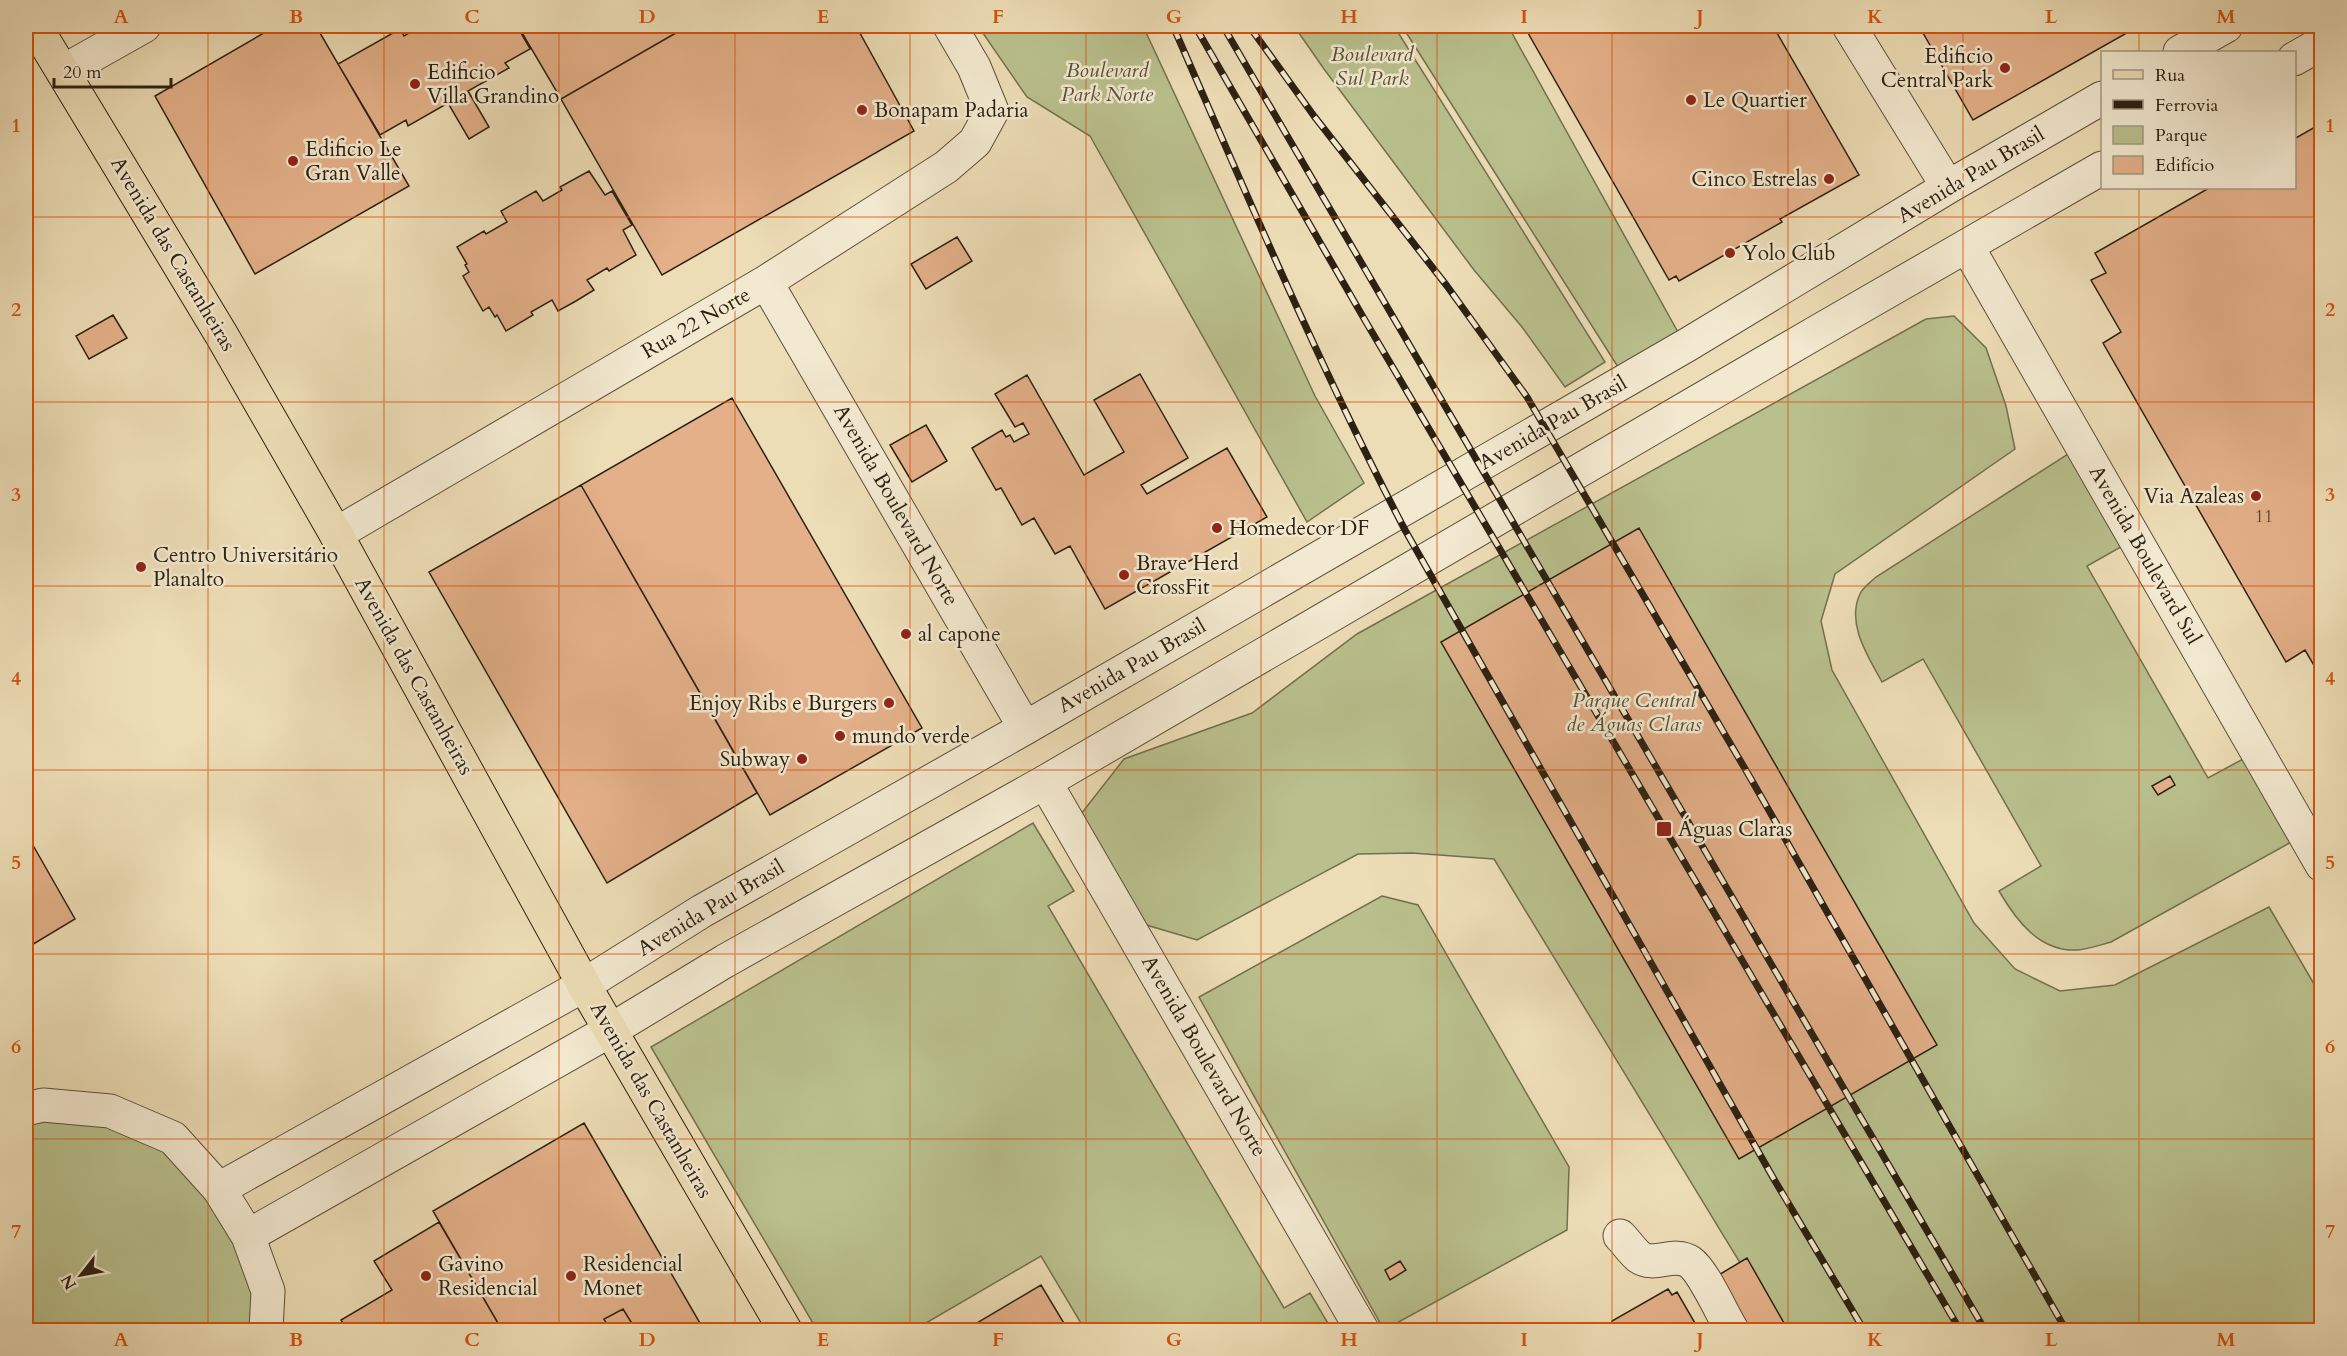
<svg xmlns="http://www.w3.org/2000/svg" width="2347" height="1356" viewBox="0 0 2347 1356" font-family="Cardo,serif">
  <style>
    .green { fill: #b9c08d; stroke: #727050; stroke-width: 1.5 }
    .building { fill: #e3b089; stroke: #2c2112; stroke-width: 1.5 }
    .lines { fill: none; stroke-linecap: round; stroke-linejoin: round }
    .minor-casing { stroke: #5c503b; stroke-width: 35 }
    .major-casing { stroke: #2c2112; stroke-width: 35 }
    .minor { stroke: #f3e9d0; stroke-width: 33 }
    .major { stroke: #edddb6; stroke-width: 33 }
    .rail-casing { stroke: #2c2112; stroke-width: 7 }
    .rail { stroke: #f3e9d0; stroke-width: 4.5; stroke-dasharray: 14; stroke-linecap: butt }
    .grid { fill: none; stroke: #d5530d; stroke-width: 1.5; stroke-opacity: 0.55 }
    .poi-dot { fill: #8f2418; stroke: #f3e9d0; stroke-width: 2 }
    .labels { text-anchor: middle; dominant-baseline: central; stroke-width: 5; stroke-linejoin: round; paint-order: stroke }
    .number-label { font-size: 18px; fill: #5a4530 }
    .park-label { font-size: 21px; font-style: italic; fill: #565137; stroke: #f3e9d0 }
    .poi-label { font-size: 21px; fill: #2c2112; stroke: #f3e9d0; text-anchor: start }
    .street-label { font-size: 21px; fill: #2c2112; stroke: #f3e9d0 }
    .neatline { fill: none; stroke: #d5530d; stroke-width: 2 }
    .grid-label { font-size: 20px; text-anchor: middle; font-weight: bold; fill: #d5530d }
  </style>
  <rect width="100%" height="100%" fill="#edddb6"/>
  <filter id="stains"><feTurbulence type="fractalNoise" baseFrequency=".00333" numOctaves="4"/><feColorMatrix values="0 0 0 0 .2 0 0 0 0 .09 0 0 0 0 .02 0 0 0 .5 -.17"/></filter>
  <radialGradient id="worn" r=".72"><stop offset=".6" stop-color="#630" stop-opacity="0"/><stop offset="1" stop-color="#630" stop-opacity=".3"/></radialGradient>
  <path class="green" d="M978,26H1143L1315,396L1364,483L1307,522L1090,136L1027,97Z
    M1294,26H1394L1605,362L1565,387L1522,327L1474,270L1324,69Z
    M1402,26H1508L1679,334L1618,367Z
    M1954,316L1986,348L2006,406L2015,449L1835,574L1821,621L1832,670L1974,923L2015,969L2060,991L2115,985L2269,907L2321,996V1330H1781L1494,859L1412,853L1358,854L1197,940L1143,924L1081,814L1124,759L1252,713L1357,634L1926,319Z
    M2082,445L2135,539L2087,566L2208,778L2256,752L2304,835L2111,942C2100,945 2089,949 2078,950C2039,952 2016,920 1999,891L2041,866L1923,659L1882,682C1868,656 1846,624 1860,594C1863,587 1871,582 1876,577Z
    M1033,823L1074,891L1048,906L1284,1308L1310,1293L1332,1330H1085L1041,1256L914,1330H817L651,1047Z
    M1382,896L1418,905L1569,1167L1567,1230L1384,1330L1199,997Z
    M26,1114H97L154,1138L236,1229L255,1291L252,1330H26Z"/>
  <path class="building" d="M276,26H316L409,186L255,274L155,96Z
    M417,26H517L530,49L505,63L509,68L468,91L489,127L469,139L448,103L408,126L406,120L380,135L338,64L400,29L404,36L414,30L413,28Z
    M518,26H688L561,99Z
    M688,26H856L914,131L662,275L561,99Z
    M1524,26H1773L1859,175L1780,219L1782,222L1679,281L1676,276L1669,280Z
    M1919,26H2120L2125,34L1973,120Z
    M2322,123V679L2305,650L2286,662L2103,343L2121,332L2091,280L2106,273L2095,253L2209,188H2294V139Z
    M589,171L605,195L612,191L632,225L623,230L636,255L609,271L607,268L587,280L594,290L576,301L558,311L552,300L531,312L533,315L506,331L497,315L495,317L489,307L483,311L463,276L469,272L465,265L467,264L457,247L484,231L486,234L507,222L501,211L536,191L543,201L562,190L560,187Z
    M957,237L972,261L926,289L911,264Z
    M113,315L127,338L89,359L76,336Z
    M1140,374L1188,458L1141,485L1147,494L1227,448L1267,517L1105,609L1070,546L1055,554L1034,518L1022,525L1001,488L996,490L972,448L1002,430L1006,437L1010,435L1014,442L1029,434L1023,423L1015,427L995,394L1027,375L1084,475L1124,452L1094,400Z
    M732,398L922,728L770,815L581,485Z
    M926,425L947,461L912,482L890,445Z
    M581,485L757,793L607,883L429,572Z
    M1639,528L1937,1045L1739,1159L1441,642Z
    M2170,776L2175,785L2158,795L2152,786Z
    M26,833L75,919L30,946L26,942Z
    M584,1123L704,1330H636L623,1309L604,1319L610,1330H502L433,1211Z
    M584,1123L704,1330H502L433,1211Z
    M439,1222L502,1330H347L341,1320L392,1290L374,1261Z
    M1747,1258L1788,1330H1751L1717,1276Z
    M1400,1261L1406,1270L1390,1280L1385,1270Z
    M1041,1285L1068,1330H965Z
    M1668,1289L1672,1295L1677,1292L1699,1330H1610L1615,1327L1612,1321Z
    M623,1309L636,1330H610L604,1319Z"/>
  <g class="lines">
    <g class="minor-casing">
      <path id="minor" d="M1849,26L1948,187
        M2180,52L2226,26
        M2294,59L2322,43
        M64,71L144,26
        M1967,246L2322,865
        M766,282L1025,728
        M336,534L766,282L946,167L975,142L992,111L974,67L950,26
        M1045,782L1362,1330
        M26,1109L43,1105L110,1111L173,1138L219,1189L248,1236L268,1291L266,1330
        M219,1189L584,985L702,911L1025,728L1687,345L1948,187L2102,98
        M248,1236L611,1030L725,961L1045,782L1817,332L2102,168
        M1620,1236C1626,1242 1632,1251 1639,1257C1654,1268 1674,1251 1690,1262C1704,1272 1722,1314 1732,1330"/>
    </g>
    <g class="major-casing">
      <path id="major" d="M35,26L221,334L336,534L584,985L785,1330"/>
    </g>
    <use href="#minor" class="minor"/>
    <use href="#major" class="major"/>
    <g class="rail-casing">
      <path id="rail" d="M1173,26C1247,195 1319,366 1405,530L1775,1181L1864,1330
        M1195,26L1366,322L1960,1330
        M1223,26L1985,1330
        M1249,26L1314,116L1447,286L1527,397L1751,779L2066,1330"/>
    </g>
    <use href="#rail" class="rail"/>
  </g>
  <path class="grid" d="M208,26V1330M384,26V1330M559,26V1330M735,26V1330M910,26V1330M1086,26V1330M1261,26V1330M1437,26V1330M1612,26V1330M1788,26V1330M1963,26V1330M2139,26V52M2139,188V1330M26,217H2322M26,402H2322M26,586H2322M26,770H2322M26,954H2322M26,1139H2322"/>
  <g class="poi-dot">
    <circle cx="2005" cy="68" r="6"/>
    <circle cx="415" cy="84" r="6"/>
    <circle cx="1691" cy="100" r="6"/>
    <circle cx="862" cy="110" r="6"/>
    <circle cx="293" cy="161" r="6"/>
    <circle cx="1829" cy="179" r="6"/>
    <circle cx="1730" cy="253" r="6"/>
    <circle cx="2256" cy="496" r="6"/>
    <circle cx="1217" cy="528" r="6"/>
    <circle cx="141" cy="567" r="6"/>
    <circle cx="1124" cy="575" r="6"/>
    <circle cx="906" cy="634" r="6"/>
    <circle cx="889" cy="703" r="6"/>
    <circle cx="840" cy="736" r="6"/>
    <circle cx="802" cy="759" r="6"/>
    <rect x="1656" y="821" width="16" height="16" rx="3"/>
    <circle cx="426" cy="1276" r="6"/>
    <circle cx="571" cy="1276" r="6"/>
  </g>
  <g class="labels">
    <g class="number-label">
      <text x="2264" y="516">11</text>
    </g>
    <g class="park-label">
      <text x="1372" y="54">Boulevard<tspan x="1372" dy="24">Sul Park</tspan></text>
      <text x="1107" y="70">Boulevard<tspan x="1107" dy="24">Park Norte</tspan></text>
      <text x="1634" y="700">Parque Central<tspan x="1634" dy="24">de Águas Claras</tspan></text>
    </g>
    <g class="poi-label">
      <text x="1993" y="56" text-anchor="end">Edificio<tspan x="1993" dy="24">Central Park</tspan></text>
      <text x="427" y="72">Edificio<tspan x="427" dy="24">Villa Grandino</tspan></text>
      <text x="1703" y="100">Le Quartier</text>
      <text x="874" y="110">Bonapam Padaria</text>
      <text x="305" y="149">Edificio Le<tspan x="305" dy="24">Gran Valle</tspan></text>
      <text x="1817" y="179" text-anchor="end">Cinco Estrelas</text>
      <text x="1742" y="253">Yolo Club</text>
      <text x="2244" y="496" text-anchor="end">Via Azaleas</text>
      <text x="1229" y="528">Homedecor DF</text>
      <text x="153" y="555">Centro Universitário<tspan x="153" dy="24">Planalto</tspan></text>
      <text x="1136" y="563">Brave Herd<tspan x="1136" dy="24">CrossFit</tspan></text>
      <text x="918" y="634">al capone</text>
      <text x="877" y="703" text-anchor="end">Enjoy Ribs e Burgers</text>
      <text x="852" y="736">mundo verde</text>
      <text x="790" y="759" text-anchor="end">Subway</text>
      <text x="1678" y="829">Águas Claras</text>
      <text x="438" y="1264">Gavino<tspan x="438" dy="24">Residencial</tspan></text>
      <text x="583" y="1264">Residencial<tspan x="583" dy="24">Monet</tspan></text>
    </g>
    <g class="street-label">
      <text transform="translate(1971 175) rotate(-31)">Avenida Pau Brasil</text>
      <text transform="translate(173 254) rotate(59)">Avenida das Castanheiras</text>
      <text transform="translate(696 323) rotate(-30)">Rua 22 Norte</text>
      <text transform="translate(1553 423) rotate(-30)">Avenida Pau Brasil</text>
      <text transform="translate(896 505) rotate(60)">Avenida Boulevard Norte</text>
      <text transform="translate(2145 555) rotate(60)">Avenida Boulevard Sul</text>
      <text transform="translate(1132 666) rotate(-30)">Avenida Pau Brasil</text>
      <text transform="translate(414 676) rotate(61)">Avenida das Castanheiras</text>
      <text transform="translate(711 908) rotate(-31)">Avenida Pau Brasil</text>
      <text transform="translate(1204 1056) rotate(60)">Avenida Boulevard Norte</text>
      <text transform="translate(651 1100) rotate(60)">Avenida das Castanheiras</text>
    </g>
  </g>
  <rect width="2347" height="1356" fill="none" stroke="#edddb6" stroke-width="66"/>
  <rect x="2101" y="51" width="195" height="138" fill="#f3e9d0" stroke="#a39984" stroke-width="1.5"/>
  <rect x="2113" y="70" width="30" height="9" fill="#edddb6" stroke="#a39984" stroke-width="1.5"/>
  <text x="2155" y="81" font-size="18" fill="#2c2112">Rua</text>
  <rect x="2113" y="100" width="30" height="9" fill="#2c2112" stroke="#a39984" stroke-width="1.5"/>
  <text x="2155" y="111" font-size="18" fill="#2c2112">Ferrovia</text>
  <rect x="2113" y="126" width="30" height="18" fill="#b9c08d" stroke="#a39984" stroke-width="1.5"/>
  <text x="2155" y="141" font-size="18" fill="#2c2112">Parque</text>
  <rect x="2113" y="156" width="30" height="18" fill="#e3b089" stroke="#a39984" stroke-width="1.5"/>
  <text x="2155" y="171" font-size="18" fill="#2c2112">Edifício</text>
  <g transform="translate(81 1275) rotate(239)" stroke="#f3e9d0" stroke-width="4.5" paint-order="stroke">
  <path d="M0-4.5L10 22L0 15L-10 22Z" fill="#2c2112"/>
  <text y="-9" font-size="16" font-weight="bold" text-anchor="middle" fill="#2c2112">N</text>
  </g>
  <path d="M54 78v9h117v-9" fill="none" stroke="#2c2112" stroke-width="3"/>
  <text x="63" y="78" font-size="18" fill="#2c2112" stroke="#f3e9d0" stroke-width="4.5" paint-order="stroke">20 m</text>
  <rect x="33" y="33" width="2281" height="1290" class="neatline"/>
  <g class="grid-label">
    <text x="121" y="23">A</text>
    <text x="296" y="23">B</text>
    <text x="472" y="23">C</text>
    <text x="647" y="23">D</text>
    <text x="823" y="23">E</text>
    <text x="998" y="23">F</text>
    <text x="1174" y="23">G</text>
    <text x="1349" y="23">H</text>
    <text x="1524" y="23">I</text>
    <text x="1700" y="23">J</text>
    <text x="1875" y="23">K</text>
    <text x="2051" y="23">L</text>
    <text x="2226" y="23">M</text>
    <text x="16" y="132">1</text>
    <text x="2330" y="132">1</text>
    <text x="16" y="316">2</text>
    <text x="2330" y="316">2</text>
    <text x="16" y="501">3</text>
    <text x="2330" y="501">3</text>
    <text x="16" y="685">4</text>
    <text x="2330" y="685">4</text>
    <text x="16" y="869">5</text>
    <text x="2330" y="869">5</text>
    <text x="16" y="1053">6</text>
    <text x="2330" y="1053">6</text>
    <text x="16" y="1238">7</text>
    <text x="2330" y="1238">7</text>
    <text x="121" y="1346">A</text>
    <text x="296" y="1346">B</text>
    <text x="472" y="1346">C</text>
    <text x="647" y="1346">D</text>
    <text x="823" y="1346">E</text>
    <text x="998" y="1346">F</text>
    <text x="1174" y="1346">G</text>
    <text x="1349" y="1346">H</text>
    <text x="1524" y="1346">I</text>
    <text x="1700" y="1346">J</text>
    <text x="1875" y="1346">K</text>
    <text x="2051" y="1346">L</text>
    <text x="2226" y="1346">M</text>
  </g>
  <rect width="100%" height="100%" filter="url(#stains)"/>
  <rect width="100%" height="100%" fill="url(#worn)"/>
</svg>
